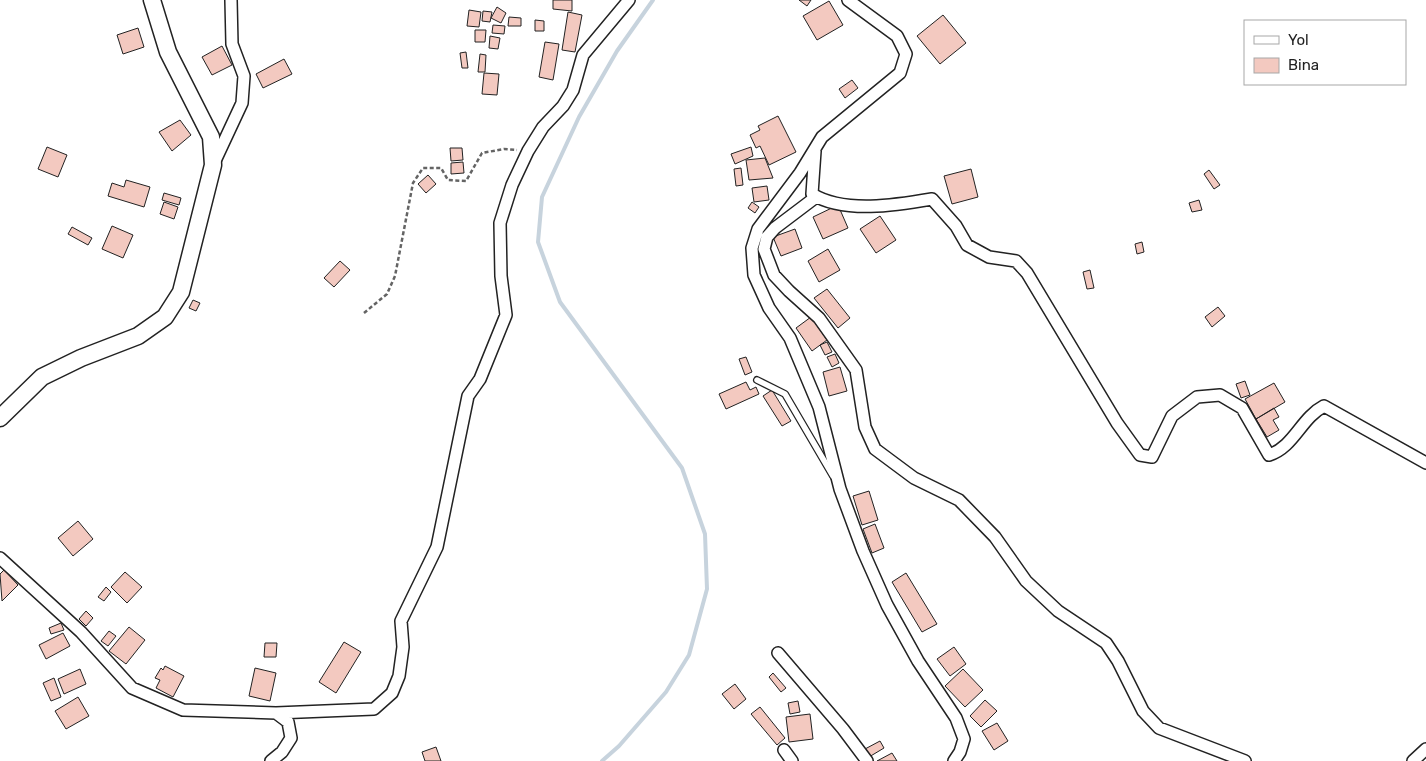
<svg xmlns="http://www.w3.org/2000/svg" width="1426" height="761" viewBox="0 0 1426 761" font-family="Rubik,sans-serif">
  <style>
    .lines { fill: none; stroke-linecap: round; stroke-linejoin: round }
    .stream { stroke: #c7d3dd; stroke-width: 4 }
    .building { fill: #f3c9c0; stroke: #222 }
    .lane-casing { stroke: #222; stroke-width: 8 }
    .street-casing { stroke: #222; stroke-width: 14 }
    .secondary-casing { stroke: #222; stroke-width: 19 }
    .path { stroke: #646464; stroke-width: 2.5; stroke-dasharray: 4 2.5; stroke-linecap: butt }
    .lane { stroke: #fff; stroke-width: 5.5 }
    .street { stroke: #fff; stroke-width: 11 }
    .secondary { stroke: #fff; stroke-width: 16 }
  </style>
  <rect width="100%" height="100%" fill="#fff"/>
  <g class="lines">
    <path class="stream" d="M602,761L619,746L666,692L689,655L707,589L705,534L682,468L560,302L538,242L542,197L579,117L617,51L653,0"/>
  </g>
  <path class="building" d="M553,0H572V11L553,9Z
    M799,0H811L807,6Z
    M829,1L843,25L817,40L803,16Z
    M497,7L506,13L501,23L491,18Z
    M469,10L481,12L479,27L467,26Z
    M483,11L492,12L490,22L482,21Z
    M568,12L582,15L575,52L562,50Z
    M943,15L966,43L940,64L917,36Z
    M509,17L521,18V26H508Z
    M535,20L544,21V31H535Z
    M493,25L505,26L504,34L492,33Z
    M138,28L144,47L123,54L117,35Z
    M475,30H486L485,42H475Z
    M490,36L500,38L498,49L489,48Z
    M545,42L559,44L553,80L539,77Z
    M222,46L232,65L212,75L202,57Z
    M466,52L468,68H462L460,53Z
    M480,54L486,55L485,72H478Z
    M284,59L292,74L263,88L256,74Z
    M484,73L499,74L497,95L482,94Z
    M852,80L858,88L845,98L839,89Z
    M778,116L796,152L769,165L760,146L756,148L750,135L760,130L758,126Z
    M180,120L191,135L172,151L159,132Z
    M47,147L67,155L58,177L38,169Z
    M751,147L753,156L735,164L731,154Z
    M450,148H462L463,160L451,161Z
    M765,158L773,178L749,180L746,160Z
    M463,162L464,173L451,174V163Z
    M741,168L743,185L736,186L734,169Z
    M971,169L978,197L952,204L944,176Z
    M1209,170L1220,185L1214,189L1204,174Z
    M428,175L436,184L426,193L418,184Z
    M126,180L150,187L144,207L108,196L112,183L124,187Z
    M767,186L769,200L754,202L752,188Z
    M164,193L181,198L179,205L162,200Z
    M1199,200L1202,210L1192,212L1189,203Z
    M164,202L178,207L174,219L160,214Z
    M752,202L759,207L755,213L748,208Z
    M838,205L848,228L823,239L813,217Z
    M880,216L896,240L876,253L860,229Z
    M112,226L133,235L123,258L102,249Z
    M72,227L92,238L88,245L68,234Z
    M795,229L802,248L781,256L773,237Z
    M1142,242L1144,252L1137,254L1135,244Z
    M828,249L840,270L819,282L808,261Z
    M340,261L350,270L334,287L324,278Z
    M1090,270L1094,288L1087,289L1083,272Z
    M827,289L850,318L838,328L814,298Z
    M193,300L200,303L196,311L189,308Z
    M1218,307L1225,316L1212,327L1205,317Z
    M811,317L827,340L812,351L796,328Z
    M827,342L832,352L825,355L820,345Z
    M835,354L839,363L832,367L827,357Z
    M746,357L752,372L745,375L739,359Z
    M840,367L847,391L829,396L823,372Z
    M1245,381L1250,395L1241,398L1236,384Z
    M746,382L750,390L756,387L759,394L726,409L719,394Z
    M1274,383L1285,402L1256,419L1245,399Z
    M772,390L791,421L782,426L763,396Z
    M1274,408L1279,417L1273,420L1279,430L1267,437L1256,419Z
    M869,491L878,520L862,525L853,496Z
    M78,521L93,539L73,556L58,538Z
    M875,524L884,548L872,553L863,529Z
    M4,570L18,585L2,601L0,574Z
    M125,572L142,587L127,603L111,587Z
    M906,573L937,624L922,632L892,582Z
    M106,587L111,592L104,601L98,597Z
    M86,611L93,618L86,626L79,619Z
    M61,623L64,630L51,634L49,628Z
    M129,627L145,640L126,664L109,651Z
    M109,631L116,636L108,646L101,641Z
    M63,633L70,646L46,659L39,645Z
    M344,642L361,652L336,693L319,682Z
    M265,643H277L276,657H264Z
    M954,647L966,664L950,676L937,659Z
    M165,666L184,676L173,697L156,688L160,680L155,678L161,668L163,670Z
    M255,668L276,673L270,701L249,696Z
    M80,669L86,684L64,694L58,679Z
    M963,669L983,690L965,707L945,686Z
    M773,673L786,688L781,692L769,677Z
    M54,678L61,697L51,701L43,683Z
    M735,684L746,699L734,709L722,694Z
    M78,697L89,716L66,729L55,711Z
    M985,700L997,711L981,727L970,716Z
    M798,701L800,712L790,714L788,703Z
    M760,707L785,738L777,745L751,714Z
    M810,714L813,739L789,742L786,717Z
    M997,723L1008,741L994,750L982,731Z
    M880,741L884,748L869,757L865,749Z
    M436,747L441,761H425L422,752Z
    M892,753L897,761H877Z"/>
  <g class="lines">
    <g class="lane-casing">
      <path id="lane" d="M757,380L785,394L833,476"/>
    </g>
    <g class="street-casing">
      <path id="street" d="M848,0L897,36L906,54L900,73L822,137L800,173L758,229L752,248L754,275L769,308L790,338L819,407L840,489L863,551L887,605L918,661L956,718L964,739L960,752L954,761
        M815,151L812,194C844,214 897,205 932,199L956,226L967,245L989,257L1016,261L1027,273L1117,423L1140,455L1152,457L1172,416L1197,397L1220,395L1242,408L1269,455C1294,447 1301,418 1324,406L1426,463
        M214,163L242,103L244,76L232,44L231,0
        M816,197L775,228L767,237L764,249L774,275L789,291L819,318L856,370L865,427L875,449L914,478L959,500L995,537L1026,581L1058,611L1106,643L1118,661L1143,711L1159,728L1245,761
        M0,558L81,632L132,688L183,710L276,713
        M778,653L843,729L867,761
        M784,750L792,761
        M271,761L282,752L291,738L288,722L276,713L374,709L392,693L399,676L403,647L401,621L437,547L468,396L480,379L506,315L501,276L500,223L512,185L528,151L543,127L563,106L573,90L583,55L629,0
        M1413,761L1426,749"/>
    </g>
    <g class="secondary-casing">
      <path id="secondary" d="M0,418L42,377L81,358L138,336L165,317L181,292L213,165L211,137L168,52L152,0"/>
    </g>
    <path class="path" d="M364,313L387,294L395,276L413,183L423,168H441L448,180L466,181L482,153L504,149L517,150"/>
    <use href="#lane" class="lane"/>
    <use href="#street" class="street"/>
    <use href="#secondary" class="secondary"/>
  </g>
  <rect x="1244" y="20" width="162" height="65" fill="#ffffff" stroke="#a7a7a7"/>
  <rect x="1254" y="36" width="25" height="8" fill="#ffffff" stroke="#a7a7a7"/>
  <text x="1288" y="45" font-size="15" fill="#222222">Yol</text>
  <rect x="1254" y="58" width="25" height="15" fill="#f3c9c0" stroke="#a7a7a7"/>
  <text x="1288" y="70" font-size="15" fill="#222222">Bina</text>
</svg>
